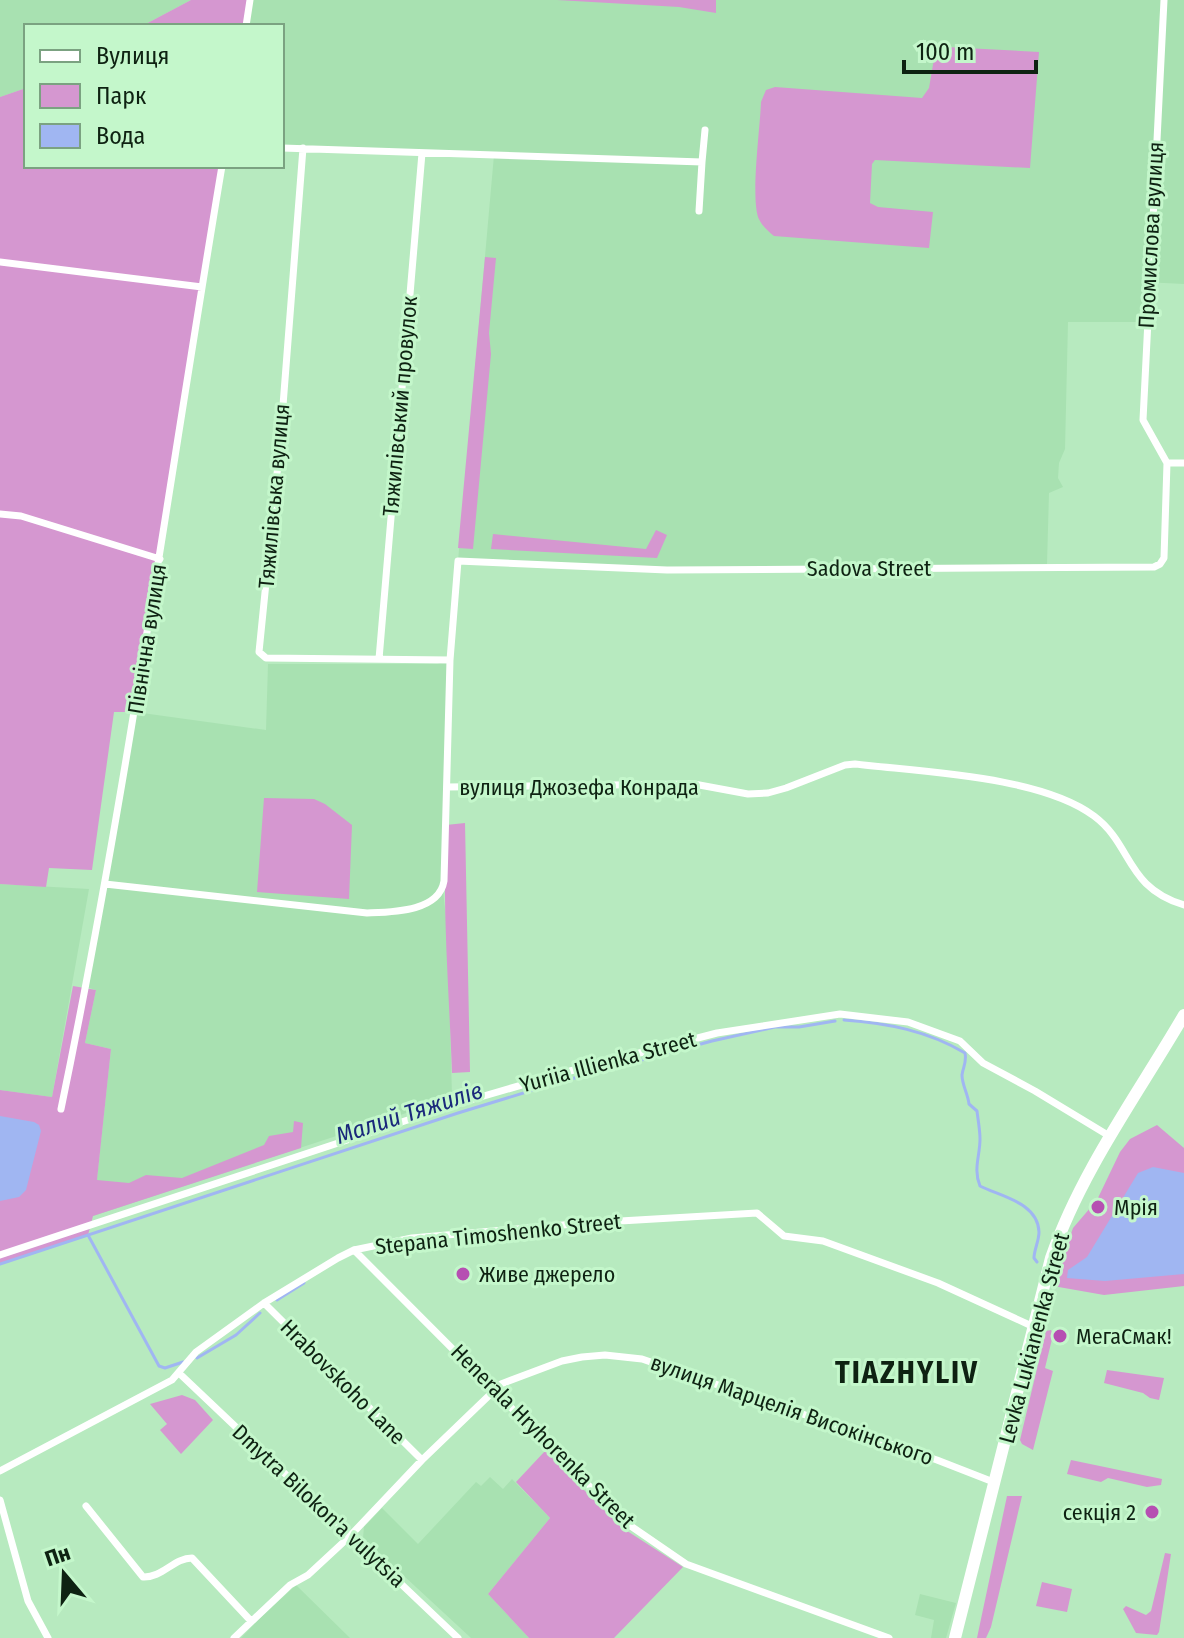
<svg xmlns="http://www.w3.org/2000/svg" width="1184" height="1638" viewBox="0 0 1184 1638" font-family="'Fira Sans Condensed',sans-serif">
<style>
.built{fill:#a8e1b1}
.green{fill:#d597d0}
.water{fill:#a0b6f2}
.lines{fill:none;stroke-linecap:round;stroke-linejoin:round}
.stream{stroke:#a0b6f2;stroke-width:3}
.minor{stroke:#fff;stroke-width:7}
.primary{stroke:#fff;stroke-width:12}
.poi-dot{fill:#b64fb2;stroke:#c4f7cb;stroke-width:3}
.labels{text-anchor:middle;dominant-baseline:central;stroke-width:6;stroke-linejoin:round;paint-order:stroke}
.street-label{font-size:22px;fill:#0e2212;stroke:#c4f7cb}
.poi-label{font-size:22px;fill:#0e2212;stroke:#c4f7cb;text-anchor:start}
.water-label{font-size:24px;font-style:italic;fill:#1a287b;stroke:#c4f7cb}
.district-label{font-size:30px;font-weight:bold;letter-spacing:2px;fill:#0e2212;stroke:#c4f7cb}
</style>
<rect width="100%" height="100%" fill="#b7eabf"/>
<path class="built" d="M 0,0 L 191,0 L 142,26 L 26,26 L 26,88 L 0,97 Z
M 250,0 L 1184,0 L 1184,284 L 1144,282 L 1142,322 L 1068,322 L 1065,449 L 1059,463 L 1058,478 L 1063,487 L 1049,493 L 1047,564 L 667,570 L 458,561 L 494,155 L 282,148 L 282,26 L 246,26 Z
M 450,660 L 443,890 L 448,938 L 452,1098 L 93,1216 L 111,1049 L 85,1043 L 96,990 L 86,987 L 135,712 L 266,730 L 268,664 L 437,664 Z
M 0,884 L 89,889 L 52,1097 L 0,1090 Z
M 490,1477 L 503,1489 L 512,1479 L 550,1518 L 488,1594 L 529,1638 L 471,1638 L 363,1538 L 364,1527 L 382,1508 L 418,1544 L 476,1482 L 481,1486 Z
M 296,1585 L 350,1638 L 241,1638 L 259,1619 Z
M 920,1594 L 956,1603 L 946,1638 L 931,1638 L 934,1620 L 915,1615 Z"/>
<path class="green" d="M 191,0 L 250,0 L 246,26 L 142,26 Z
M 557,0 L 716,0 L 716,13 L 679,7 Z
M 946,47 L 1039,52 L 1030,168 L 875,160 L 872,164 L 870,203 L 878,207 L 933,212 L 929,248 L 774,236 C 768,231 761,225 758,217 C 751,193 760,130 761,102 L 766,90 L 775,87 L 922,98 L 929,88 L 935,53 Z
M 26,88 L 26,166 L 222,166 L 135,712 L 114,712 L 92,870 L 49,868 L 46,887 L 0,884 L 0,97 Z
M 485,257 L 496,258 L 489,333 L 491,354 L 473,549 L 458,548 Z
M 656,530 L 667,535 L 657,558 L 491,549 L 493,534 L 646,549 Z
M 264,798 L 314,799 L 325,804 L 352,825 L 349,899 L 257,892 Z
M 465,823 L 470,1072 L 452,1073 C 449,990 442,907 446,825 Z
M 73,986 L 96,990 L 85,1043 L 111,1049 L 97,1180 L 129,1183 L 146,1175 L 182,1178 L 264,1145 L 269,1136 L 293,1132 L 294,1121 L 303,1123 L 301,1148 L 93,1216 L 88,1235 L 0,1264 L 0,1090 L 52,1097 Z
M 1157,1125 L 1184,1148 L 1184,1286 L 1104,1295 L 1053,1286 L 1073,1228 L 1097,1200 L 1120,1152 L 1130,1139 Z
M 1051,1330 L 1053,1335 L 1045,1368 L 1053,1371 L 1033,1450 L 1022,1444 L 1020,1440 L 1046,1331 Z
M 1107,1370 L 1164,1378 L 1159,1400 L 1150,1398 L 1143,1393 L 1104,1383 Z
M 182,1395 L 195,1400 L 213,1420 L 181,1454 L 160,1430 L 167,1424 L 150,1404 Z
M 545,1451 L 621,1527 L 683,1567 L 614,1638 L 529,1638 L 488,1594 L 550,1518 L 516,1482 Z
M 1071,1460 L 1162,1479 L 1161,1485 L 1147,1487 L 1108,1478 L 1101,1482 L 1067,1474 Z
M 1007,1496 L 1022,1496 L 991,1627 L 986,1638 L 977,1638 Z
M 1165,1553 L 1171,1554 L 1159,1632 L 1157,1635 L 1136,1633 L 1123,1609 L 1126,1606 L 1146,1615 L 1151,1611 Z
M 1042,1582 L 1072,1589 L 1067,1612 L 1036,1606 Z"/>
<path class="water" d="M 0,1116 L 34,1122 L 39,1125 L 41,1131 L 26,1190 L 19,1197 L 0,1201 Z
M 1153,1167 L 1184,1173 L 1184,1274 L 1105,1281 L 1067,1278 L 1068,1270 L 1087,1257 L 1138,1173 Z"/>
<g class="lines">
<path class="stream" d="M 844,1020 C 887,1023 928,1031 965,1053 C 967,1062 963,1067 962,1075 C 962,1085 968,1094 969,1104 L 977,1111 C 978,1120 980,1130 980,1139 C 980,1156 973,1169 980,1186 C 999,1196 1038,1202 1039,1232 C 1039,1241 1034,1250 1034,1258 L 1037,1262
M 88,1235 L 159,1366 L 165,1368 L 183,1362
M 0,1264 L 458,1113 L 556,1083 L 712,1041 L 775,1027 L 799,1027 L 835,1021
M 277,1300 L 304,1283
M 197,1358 L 236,1335 L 260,1313"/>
<path class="minor" d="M 1164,0 L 1143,420 L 1167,463
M 246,26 L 250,0
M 282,148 L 702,162 L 705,130
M 303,148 L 280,444 L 259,652 L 266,658 L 450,660
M 699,211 L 702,162
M 0,262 L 202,287
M 0,514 L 21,516 L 160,559
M 379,659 L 422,153
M 447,787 L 694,784 L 748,794 L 768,793 L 786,788 L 845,765 L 855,764 C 922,772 1041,776 1094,816 C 1133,845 1125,887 1184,905
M 105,884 L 367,913 C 392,912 439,912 444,881 L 450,660 L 458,561 L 667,570 L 1154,567 L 1160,564 L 1164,558 L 1167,463 L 1184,463
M 61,1109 C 126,797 169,481 222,166
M 354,1250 L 625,1522 L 686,1564 L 889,1638
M 0,1255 L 453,1105 L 570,1071 L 717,1033 L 840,1014 L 908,1022 L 960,1041 L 983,1063 L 1035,1091 L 1111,1137
M 264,1303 L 422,1460
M 180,1374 L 458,1638
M 0,1471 L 172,1380 L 196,1352 L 264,1303 L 338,1258 L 354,1250 L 412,1238 L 586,1223 L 757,1213 L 784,1236 L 823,1241 L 938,1283 L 1034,1327
M 0,1500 L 28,1601 L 48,1638
M 86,1506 L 143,1577 C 162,1578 174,1558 192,1558 L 251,1621
M 234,1638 L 290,1585 L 308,1575 L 349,1537 L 422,1460 L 501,1384 L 562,1361 L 582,1357 L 605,1355 L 642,1359 L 937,1460 L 996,1483"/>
<path class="primary" d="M 955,1638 L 1051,1258 C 1081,1171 1138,1094 1184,1015"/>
</g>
<g class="poi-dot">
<circle cx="1098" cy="1207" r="8"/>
<circle cx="463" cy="1274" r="8"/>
<circle cx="1060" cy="1336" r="8"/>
<circle cx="1152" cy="1512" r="8"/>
</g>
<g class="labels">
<g class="street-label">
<text transform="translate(1151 235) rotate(-87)">Промислова вулиця</text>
<text transform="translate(400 406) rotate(-85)">Тяжилівський провулок</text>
<text transform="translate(274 496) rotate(-85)">Тяжилівська вулиця</text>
<text x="869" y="568">Sadova Street</text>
<text transform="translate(147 639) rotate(-81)">Північна вулиця</text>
<text x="579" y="787">вулиця Джозефа Конрада</text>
<text transform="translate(608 1062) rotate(-15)">Yuriia Illienka Street</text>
<text transform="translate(498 1234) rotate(-6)">Stepana Timoshenko Street</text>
<text transform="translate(1034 1338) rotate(-75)">Levka Lukianenka Street</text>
<text transform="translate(343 1382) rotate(45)">Hrabovskoho Lane</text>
<text transform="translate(792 1410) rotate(19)">вулиця Марцелія Високінського</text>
<text transform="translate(543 1436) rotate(45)">Henerala Hryhorenka Street</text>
<text transform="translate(319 1506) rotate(43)">Dmytra Bilokon'a vulytsia</text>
</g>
<g class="poi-label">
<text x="1114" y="1207">Мрія</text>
<text x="479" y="1274">Живе джерело</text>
<text x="1076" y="1336">МегаСмак!</text>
<text x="1136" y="1512" text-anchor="end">секція 2</text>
</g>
<g class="water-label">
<text transform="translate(409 1113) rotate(-18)">Малий Тяжилів</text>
</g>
<g class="district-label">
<text x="907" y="1373">TIAZHYLIV</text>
</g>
</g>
<rect x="24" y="24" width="260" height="144" fill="#c4f7cb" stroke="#7ba281" stroke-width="2"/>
<rect x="40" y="50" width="40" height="12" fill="#ffffff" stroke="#7ba281" stroke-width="2"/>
<text x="96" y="64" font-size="24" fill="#0e2212">Вулиця</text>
<rect x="40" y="84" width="40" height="24" fill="#d597d0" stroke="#7ba281" stroke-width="2"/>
<text x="96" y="104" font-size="24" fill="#0e2212">Парк</text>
<rect x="40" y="124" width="40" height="24" fill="#a0b6f2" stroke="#7ba281" stroke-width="2"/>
<text x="96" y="144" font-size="24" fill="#0e2212">Вода</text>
<g transform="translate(64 1574) rotate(341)" stroke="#c4f7cb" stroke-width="6" paint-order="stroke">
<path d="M0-6L14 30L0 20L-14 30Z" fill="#0e2212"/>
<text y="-12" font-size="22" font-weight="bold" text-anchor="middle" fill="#0e2212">Пн</text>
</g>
<path d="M904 60v12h132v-12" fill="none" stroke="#0e2212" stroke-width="4"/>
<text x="916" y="60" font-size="24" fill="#0e2212" stroke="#c4f7cb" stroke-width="6" paint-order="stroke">100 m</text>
</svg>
